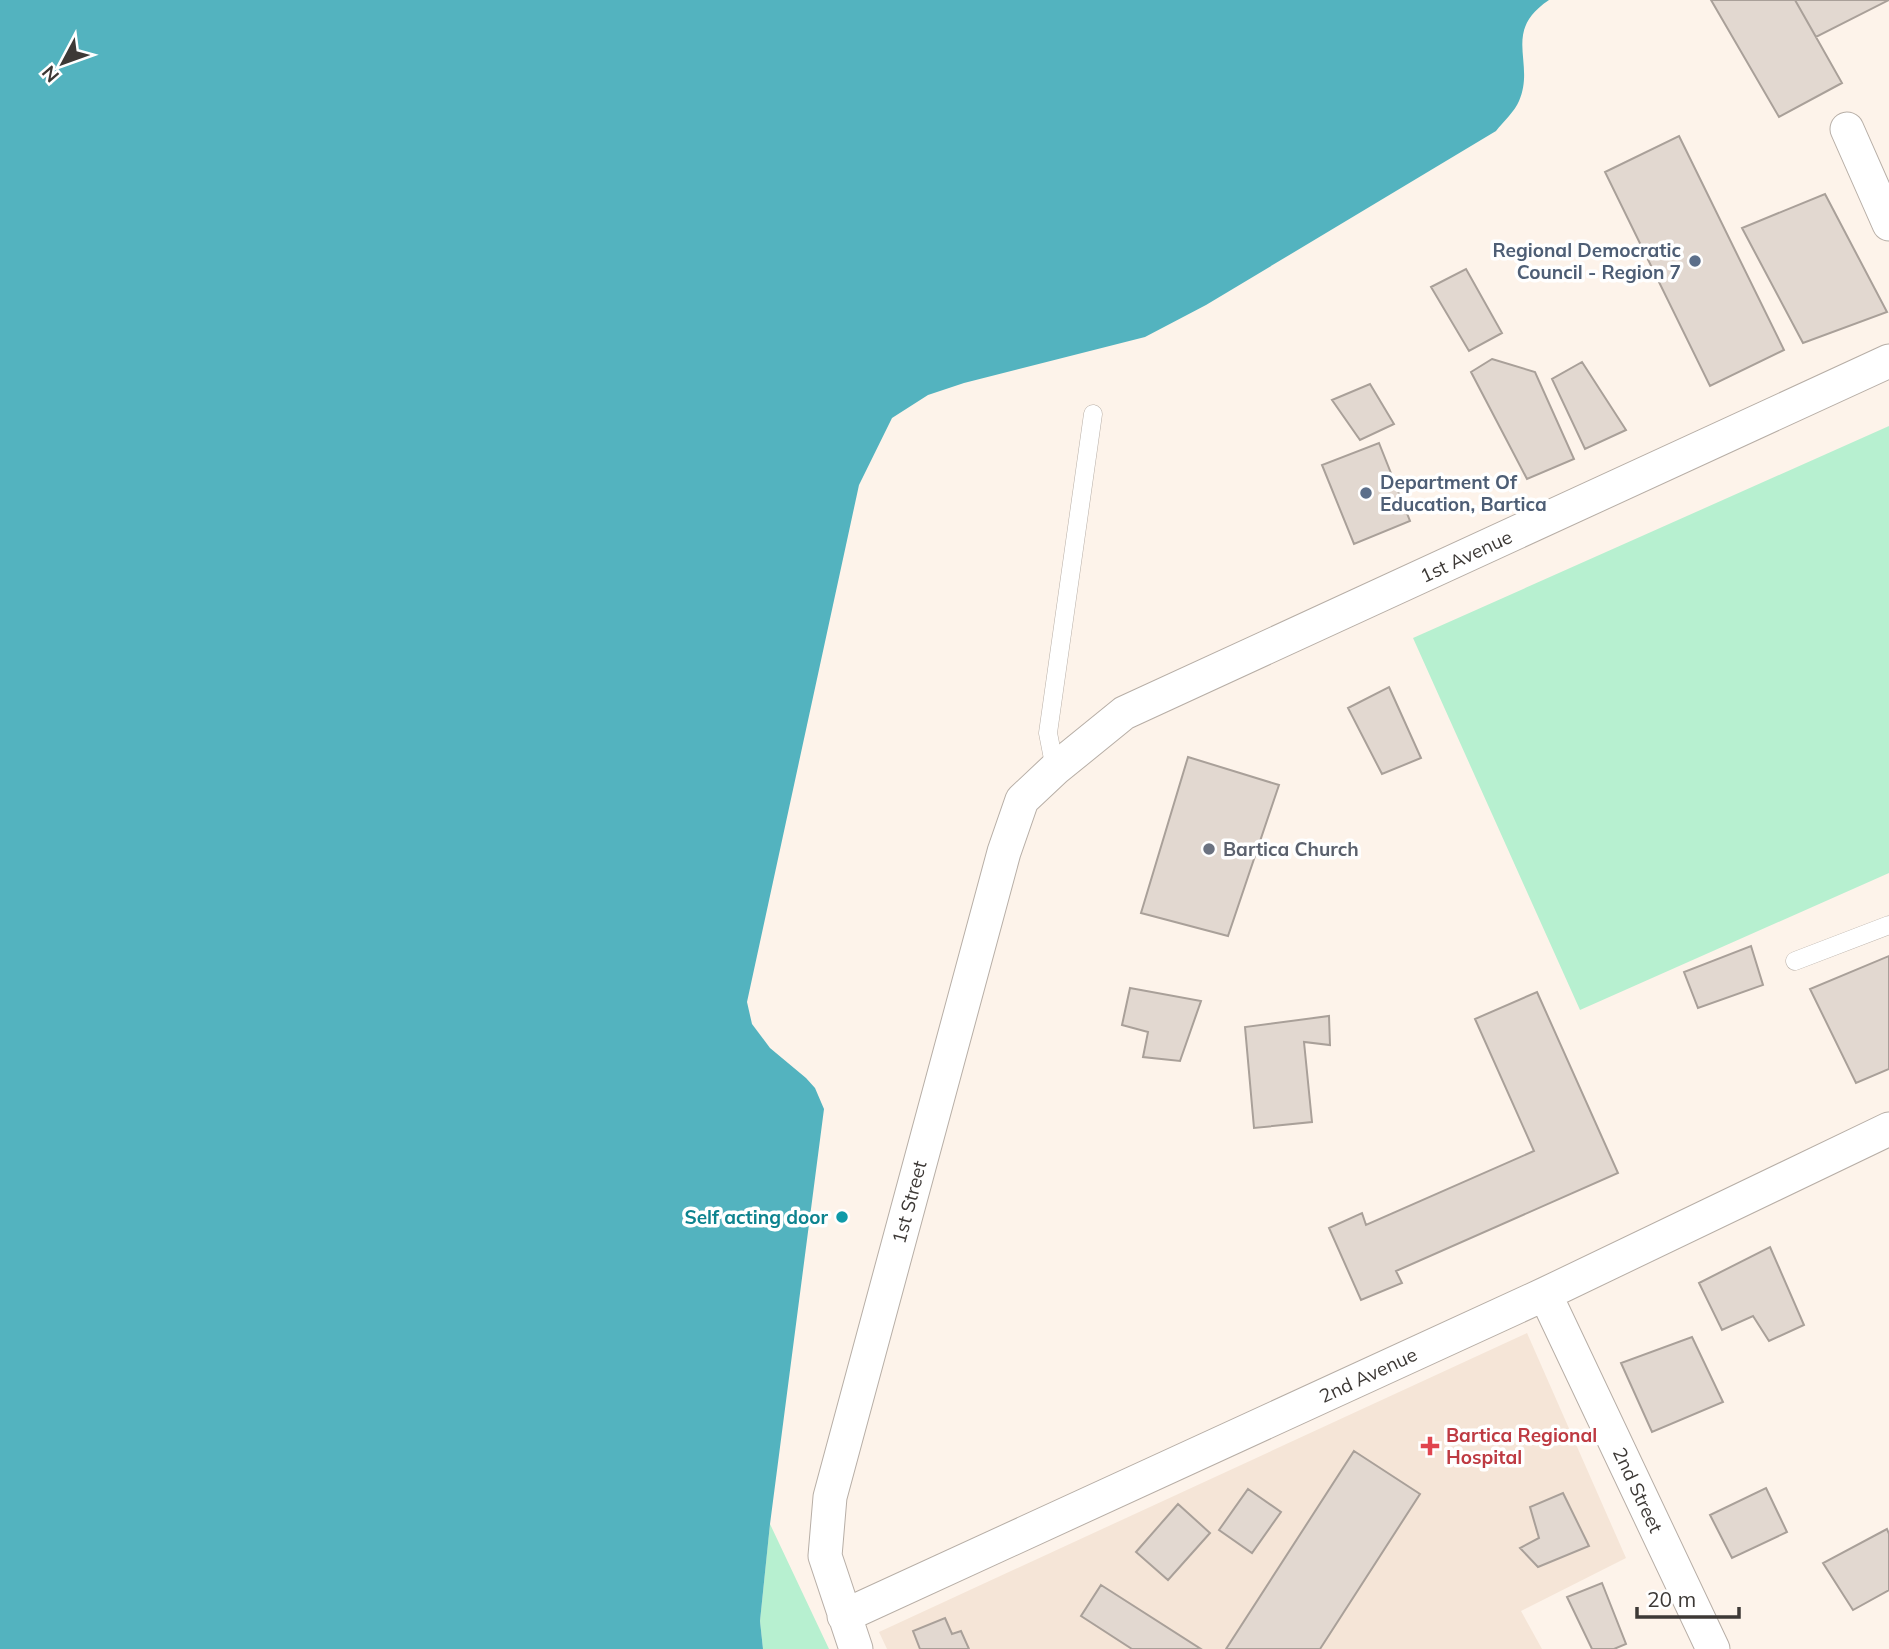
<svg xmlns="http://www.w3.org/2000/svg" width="1889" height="1649" viewBox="0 0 1889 1649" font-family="Mulish,sans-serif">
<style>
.built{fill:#f5e5d7}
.green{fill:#b7f0d0}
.water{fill:#53b3bf}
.building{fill:#e2d8d0;stroke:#a9a099;stroke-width:2}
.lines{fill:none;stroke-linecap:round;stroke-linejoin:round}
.service-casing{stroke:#b7aea6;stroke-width:19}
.minor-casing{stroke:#b7aea6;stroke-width:35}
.service{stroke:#fff;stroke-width:18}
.minor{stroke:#fff;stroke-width:33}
.service-dot{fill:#5c6f8a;stroke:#fff;stroke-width:2.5}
.worship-dot{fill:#6b7280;stroke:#fff;stroke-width:2.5}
.culture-dot{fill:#0f9aa8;stroke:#fff;stroke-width:2.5}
.health-dot{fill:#e0444e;stroke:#fff;stroke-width:2.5}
.labels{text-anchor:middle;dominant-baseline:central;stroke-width:7;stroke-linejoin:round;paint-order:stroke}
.service-label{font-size:19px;font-weight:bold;fill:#4e5e75;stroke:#fff;text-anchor:end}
.street-label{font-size:19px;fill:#3d3936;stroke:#fff}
.worship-label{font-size:19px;font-weight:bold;fill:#5b616d;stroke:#fff;text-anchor:start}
.culture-label{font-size:19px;font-weight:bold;fill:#0d838f;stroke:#fff;text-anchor:end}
.health-label{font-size:19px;font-weight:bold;fill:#be3a42;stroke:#fff;text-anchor:start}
</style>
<rect width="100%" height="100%" fill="#fdf3ea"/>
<path class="built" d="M 1527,1333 L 1626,1558 L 1521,1611 L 1542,1649 L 887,1649 L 879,1632 Z"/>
<path class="green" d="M 1889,426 L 1889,873 L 1580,1010 L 1413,638 Z
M 770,1524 L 829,1649 L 763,1649 L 760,1621 Z"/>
<path class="water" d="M 0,0 L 1549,0 C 1501,32 1536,62 1519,101 C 1515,111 1503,122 1496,131 L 1206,305 L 1145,337 L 964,383 L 928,395 L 892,418 L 859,485 L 747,1002 L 752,1024 L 770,1048 L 806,1078 L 815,1088 L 824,1109 L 770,1524 L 760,1621 L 763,1649 L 0,1649 Z"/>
<path class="building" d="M 1711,0 L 1795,0 L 1842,83 L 1779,117 Z
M 1795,0 L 1889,0 L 1816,37 Z
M 1679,136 L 1784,350 L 1710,386 L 1605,172 Z
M 1825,194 L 1887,312 L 1803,343 L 1742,228 Z
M 1466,269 L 1502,333 L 1469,351 L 1431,287 Z
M 1492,359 L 1535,372 L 1574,459 L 1527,479 L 1471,372 Z
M 1582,362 L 1626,430 L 1585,449 L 1552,379 Z
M 1370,384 L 1394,424 L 1360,440 L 1332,400 Z
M 1379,443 L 1410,521 L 1354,544 L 1322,465 Z
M 1389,687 L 1421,758 L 1382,774 L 1348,708 Z
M 1188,757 L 1279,785 L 1228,936 L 1141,913 Z
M 1751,946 L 1763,985 L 1698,1008 L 1684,972 Z
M 1889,956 L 1889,1069 L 1856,1083 L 1810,989 Z
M 1130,988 L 1201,1001 L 1180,1061 L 1143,1057 L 1148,1032 L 1122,1025 Z
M 1537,992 L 1618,1173 L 1396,1271 L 1402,1283 L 1361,1300 L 1329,1228 L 1362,1213 L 1366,1225 L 1534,1151 L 1475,1019 Z
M 1329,1016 L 1330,1045 L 1304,1042 L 1312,1122 L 1254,1128 L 1245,1027 Z
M 1770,1247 L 1804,1325 L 1769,1341 L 1753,1316 L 1722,1330 L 1699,1283 Z
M 1692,1337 L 1723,1402 L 1652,1432 L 1621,1363 Z
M 1354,1451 L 1420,1494 L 1320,1649 L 1226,1649 Z
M 1766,1488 L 1787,1532 L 1732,1558 L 1710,1515 Z
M 1248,1489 L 1281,1512 L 1252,1553 L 1219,1530 Z
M 1563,1493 L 1589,1546 L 1538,1567 L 1520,1548 L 1539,1538 L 1530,1507 Z
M 1178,1504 L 1210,1533 L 1168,1580 L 1136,1552 Z
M 1887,1529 L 1889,1534 L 1889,1590 L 1853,1610 L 1823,1563 Z
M 1602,1583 L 1626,1644 L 1614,1649 L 1592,1649 L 1567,1597 Z
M 1101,1585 L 1201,1649 L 1132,1649 L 1081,1616 Z
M 945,1618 L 952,1634 L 961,1631 L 969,1649 L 920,1649 L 913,1631 Z"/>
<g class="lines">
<g class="service-casing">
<path id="service" d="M 1055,769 L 1048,733 L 1093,414
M 1795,961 L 1889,925"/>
</g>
<g class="minor-casing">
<path id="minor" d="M 1847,129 L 1889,224
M 1545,1294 L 1713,1649
M 844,1616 L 1545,1294 L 1889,1129
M 856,1649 L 825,1556 L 830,1497 L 1004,852 L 1022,800 L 1055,769 L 1124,713 L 1889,361"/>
</g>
<use href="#service" class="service"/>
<use href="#minor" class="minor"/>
</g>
<g class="service-dot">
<circle cx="1695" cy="261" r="7"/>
<circle cx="1366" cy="493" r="7"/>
</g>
<circle class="worship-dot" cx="1209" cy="849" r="7"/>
<circle class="culture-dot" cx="842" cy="1217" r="7"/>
<path class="health-dot" d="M1426.5 1435.5h7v7h7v7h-7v7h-7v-7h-7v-7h7z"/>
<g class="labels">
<g class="service-label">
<text x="1681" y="250">Regional Democratic<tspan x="1681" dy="22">Council - Region 7</tspan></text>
<text x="1380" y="482" text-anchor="start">Department Of<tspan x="1380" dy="22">Education, Bartica</tspan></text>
</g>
<g class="street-label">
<text transform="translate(1466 556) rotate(-25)">1st Avenue</text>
<text transform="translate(909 1202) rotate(-75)">1st Street</text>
<text transform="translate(1368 1375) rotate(-25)">2nd Avenue</text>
<text transform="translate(1638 1490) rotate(65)">2nd Street</text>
</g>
<g class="worship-label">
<text x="1223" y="849">Bartica Church</text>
</g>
<g class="culture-label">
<text x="828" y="1217">Self acting door</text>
</g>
<g class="health-label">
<text x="1446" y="1435">Bartica Regional<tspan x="1446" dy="22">Hospital</tspan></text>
</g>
</g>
<g transform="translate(63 63) rotate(229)" stroke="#ffffff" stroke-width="5" paint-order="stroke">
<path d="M0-5L12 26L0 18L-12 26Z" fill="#3d3936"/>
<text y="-10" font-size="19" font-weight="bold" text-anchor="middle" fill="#3d3936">N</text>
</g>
<path d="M1637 1607v10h102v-10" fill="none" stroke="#3d3936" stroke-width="3.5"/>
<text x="1647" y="1607" font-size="21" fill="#3d3936" stroke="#ffffff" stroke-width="5" paint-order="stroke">20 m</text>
</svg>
